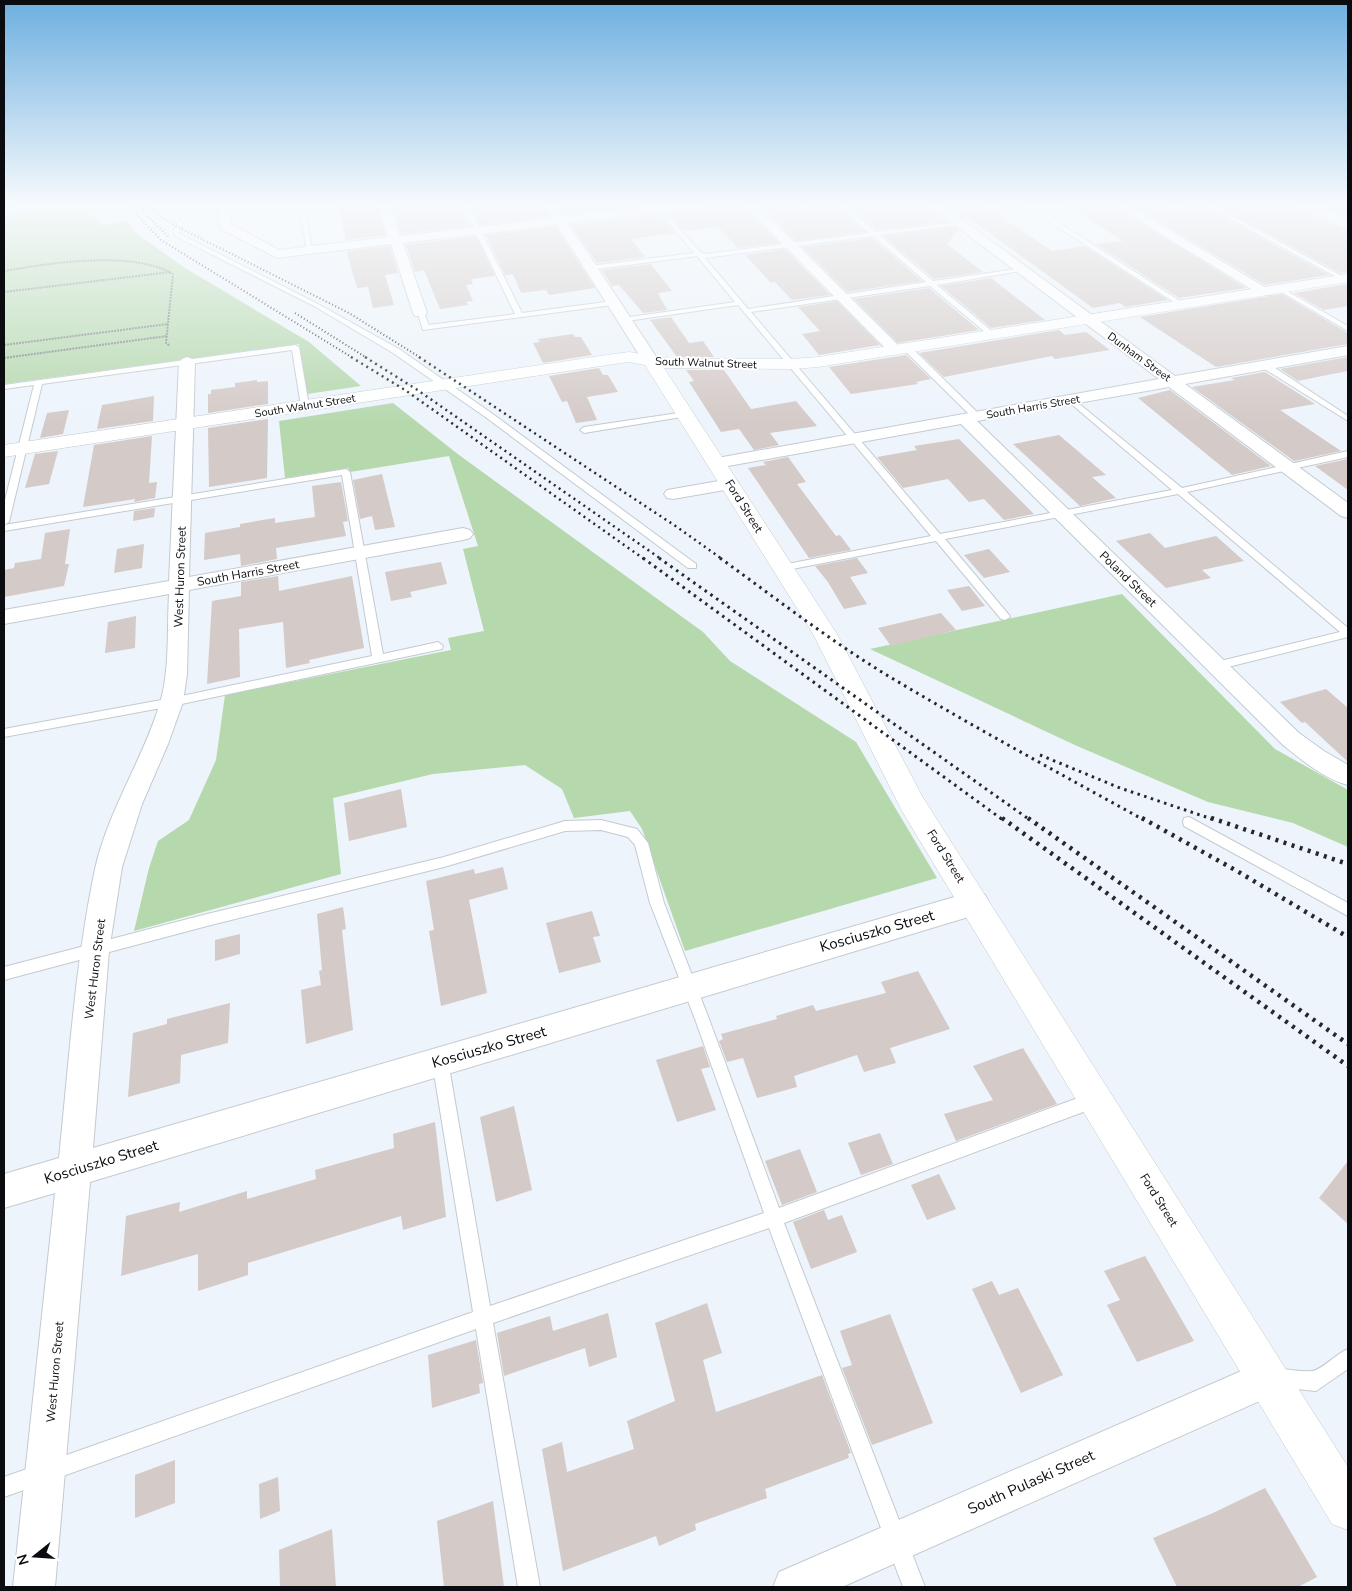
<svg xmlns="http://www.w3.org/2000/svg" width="1352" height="1591" viewBox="0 0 1352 1591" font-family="'Nunito Sans',sans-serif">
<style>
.green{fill:#b5d8ad}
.building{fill:#d4cac7}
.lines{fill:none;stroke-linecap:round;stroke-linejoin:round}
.service-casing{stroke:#c3cad0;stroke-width:2}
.minor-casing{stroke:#c3cad0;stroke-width:2}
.tertiary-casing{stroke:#c3cad0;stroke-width:1}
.secondary-casing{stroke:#c3cad0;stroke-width:1}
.path{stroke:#81868b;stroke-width:2;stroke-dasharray:2 1;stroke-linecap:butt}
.service{fill:#fff;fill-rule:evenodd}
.minor{fill:#fff;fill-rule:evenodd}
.tertiary{fill:#fff;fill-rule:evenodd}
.secondary{fill:#fff;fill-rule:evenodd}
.rail-far3{stroke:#25272b;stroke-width:2;stroke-dasharray:1 2.5;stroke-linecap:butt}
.rail-far2{stroke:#25272b;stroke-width:2.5;stroke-dasharray:2 4;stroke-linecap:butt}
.rail-far1{stroke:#25272b;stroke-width:3;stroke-dasharray:2.5 4.5;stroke-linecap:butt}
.rail{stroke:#25272b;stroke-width:4.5;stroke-dasharray:3 5.5;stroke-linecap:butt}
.labels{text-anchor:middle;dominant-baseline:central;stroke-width:4;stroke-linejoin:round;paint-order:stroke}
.far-street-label{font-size:11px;fill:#0a0c0f;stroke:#fff}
.street-label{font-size:12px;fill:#0a0c0f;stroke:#fff}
.near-street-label{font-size:15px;fill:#0a0c0f;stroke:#fff}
</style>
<rect width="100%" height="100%" fill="#edf4fb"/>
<path class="green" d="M 84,207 L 102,225 L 127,220 L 136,233 L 185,268 L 309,342 L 361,386 L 307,394 L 299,344 L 4,384 L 4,218 L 11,214 Z
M 393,403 L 459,455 L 703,632 L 730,661 L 856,742 L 937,878 L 685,951 L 642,829 L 630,811 L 574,818 L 562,789 L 525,765 L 433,774 L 333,798 L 341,874 L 134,931 L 149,868 L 158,841 L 189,820 L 216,760 L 225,695 L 451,650 L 448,638 L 484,631 L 463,549 L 478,546 L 449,456 L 350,472 L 348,468 L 285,478 L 279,421 Z
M 1122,594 L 1275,749 L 1348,790 L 1348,847 L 1293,823 L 1208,802 L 1077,746 L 870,649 Z"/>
<path class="building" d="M 338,202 L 375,202 L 386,235 L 346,240 Z
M 391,202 L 459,202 L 470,226 L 401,234 Z
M 469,202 L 540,202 L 549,216 L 480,225 Z
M 556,202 L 636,202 L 638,206 L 564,214 Z
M 761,202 L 788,202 L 791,204 L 797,203 L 801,208 L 833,204 L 865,232 L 796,241 L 758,203 Z
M 844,202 L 922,202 L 947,222 L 876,230 Z
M 941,202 L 979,202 L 983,204 L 950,209 Z
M 1061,202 L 1106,202 L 1246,288 L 1179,298 L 1096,244 L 1123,241 Z
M 1127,202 L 1160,202 L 1173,209 L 1201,205 L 1329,275 L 1265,285 Z
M 1225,202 L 1294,202 L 1296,207 L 1348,230 L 1348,272 L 1340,273 L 1214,204 Z
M 1317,202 L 1348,202 L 1348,217 Z
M 741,205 L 779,243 L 738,248 L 718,227 L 684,231 L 668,213 Z
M 991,210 L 1052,251 L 1084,246 L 1168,300 L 1125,307 L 1120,303 L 1093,308 L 967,217 L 965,220 L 958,214 Z
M 659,214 L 675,233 L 631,239 L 645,257 L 597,263 L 571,225 Z
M 556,227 L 595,288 L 549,295 L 546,290 L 521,293 L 513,274 L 505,275 L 486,235 Z
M 955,227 L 958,230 L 947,244 L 983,272 L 934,279 L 883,236 Z
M 476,236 L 495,276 L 471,279 L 473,284 L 466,285 L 473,301 L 466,302 L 468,305 L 440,309 L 424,270 L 415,272 L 406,245 Z
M 872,238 L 922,281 L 847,292 L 802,247 Z
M 390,246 L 398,273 L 385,275 L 394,305 L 373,308 L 368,287 L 357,288 L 347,253 L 348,251 Z
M 785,249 L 830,295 L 792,300 L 775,282 L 771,283 L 745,255 Z
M 651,264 L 672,291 L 658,293 L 667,310 L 643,313 L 619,285 L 612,286 L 602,270 Z
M 991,278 L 1045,320 L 991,328 L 941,286 Z
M 1348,284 L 1348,306 L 1324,310 L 1294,293 Z
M 929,288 L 979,330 L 898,343 L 854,299 Z
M 1282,294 L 1348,333 L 1348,344 L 1216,367 L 1140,317 Z
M 837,301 L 880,345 L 819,355 L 802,334 L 820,331 L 798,307 Z
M 671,317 L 689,343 L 703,341 L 714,357 L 677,357 L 650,320 Z
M 1059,330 L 1065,335 L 1086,332 L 1110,350 L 1055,359 L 1052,356 L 944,377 L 919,353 Z
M 573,334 L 575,337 L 581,337 L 592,355 L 543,363 L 533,343 L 540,342 L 538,339 Z
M 906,355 L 931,379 L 916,382 L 918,384 L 851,394 L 829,367 Z
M 1348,357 L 1348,371 L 1317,377 L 1298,381 L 1280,369 Z
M 599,368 L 603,375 L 608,375 L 618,392 L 587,397 L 597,420 L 576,423 L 567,401 L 562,402 L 549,376 Z
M 686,370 L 724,370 L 751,409 L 796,401 L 817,426 L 770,433 L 779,445 L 754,450 L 739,429 L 721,432 L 689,382 L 694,381 Z
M 1265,372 L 1315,404 L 1280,410 L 1341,451 L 1294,461 L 1192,387 L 1235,380 L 1231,378 Z
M 257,380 L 257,382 L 268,381 L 268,404 L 208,413 L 208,394 L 211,394 L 211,390 L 235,387 L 235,383 Z
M 1170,390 L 1271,466 L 1232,475 L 1138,398 Z
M 154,396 L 153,421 L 97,429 L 102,405 Z
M 69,410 L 63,434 L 40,438 L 47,413 Z
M 268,419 L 267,478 L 209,487 L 208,428 Z
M 1059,435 L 1106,475 L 1092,477 L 1116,498 L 1080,506 L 1013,444 Z
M 152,436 L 149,483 L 157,482 L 155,498 L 134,502 L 135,499 L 83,507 L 94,445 Z
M 959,439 L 1034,514 L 1004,520 L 984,499 L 969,502 L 948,479 L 903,488 L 877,457 L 917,450 L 914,446 Z
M 58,451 L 49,484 L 25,488 L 35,454 Z
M 788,457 L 806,482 L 797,484 L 836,536 L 840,535 L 851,550 L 809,558 L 748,468 L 766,465 L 763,462 Z
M 1348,459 L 1348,490 L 1315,466 Z
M 382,474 L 395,527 L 375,530 L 372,516 L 360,519 L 353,480 Z
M 341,482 L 348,521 L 343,522 L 346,536 L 276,548 L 277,559 L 241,566 L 240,554 L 204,560 L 205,533 L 240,527 L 240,524 L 275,518 L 275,523 L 315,517 L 312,486 Z
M 155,508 L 154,517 L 133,521 L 134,511 Z
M 70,529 L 65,564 L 69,564 L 64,586 L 4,597 L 4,570 L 14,568 L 15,563 L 41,559 L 45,533 Z
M 1150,533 L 1165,548 L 1216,536 L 1244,561 L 1202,570 L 1211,578 L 1166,588 L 1116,541 Z
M 144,544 L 142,568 L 114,573 L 117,549 Z
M 989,549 L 1010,572 L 984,578 L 964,555 Z
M 857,558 L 868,573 L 850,577 L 867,604 L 844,609 L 828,582 L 815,566 Z
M 441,562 L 447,584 L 410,592 L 412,597 L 391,601 L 385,572 Z
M 278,576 L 279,591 L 352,576 L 364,648 L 309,660 L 310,663 L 286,668 L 283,622 L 239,629 L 240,677 L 207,684 L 212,601 L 241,596 L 241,582 Z
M 969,586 L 985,606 L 962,611 L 947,590 Z
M 941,613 L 956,630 L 891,646 L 878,628 Z
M 136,616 L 135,648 L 105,653 L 108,622 Z
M 1326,689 L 1348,708 L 1348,762 L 1305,722 L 1302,723 L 1280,702 Z
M 401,789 L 407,827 L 349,841 L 344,803 Z
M 503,867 L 508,889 L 469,900 L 487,993 L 441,1006 L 429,931 L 434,930 L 426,881 L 474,869 L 475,874 Z
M 343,907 L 346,929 L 342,930 L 353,1030 L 306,1044 L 301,990 L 321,985 L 319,971 L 322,970 L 317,914 Z
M 592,911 L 600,936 L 593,937 L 601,962 L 559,973 L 546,923 Z
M 240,934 L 240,954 L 215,961 L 215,940 Z
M 918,971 L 950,1029 L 890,1048 L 896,1063 L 864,1072 L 857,1055 L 794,1076 L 797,1087 L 757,1098 L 743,1058 L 727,1062 L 719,1041 L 723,1039 L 721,1034 L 777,1019 L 776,1016 L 813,1005 L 816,1011 L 886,993 L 881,982 Z
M 230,1003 L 228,1043 L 181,1055 L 180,1083 L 128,1097 L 133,1033 L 167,1024 L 167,1019 Z
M 703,1046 L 710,1067 L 701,1069 L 716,1110 L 677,1122 L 656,1060 Z
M 1023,1048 L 1057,1104 L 956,1141 L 944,1114 L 993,1100 L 973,1066 Z
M 514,1106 L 532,1190 L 496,1202 L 480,1117 Z
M 435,1122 L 446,1217 L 403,1230 L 401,1216 L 248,1263 L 248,1275 L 198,1291 L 198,1254 L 121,1276 L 126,1216 L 180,1202 L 179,1212 L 247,1191 L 247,1199 L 316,1179 L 315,1170 L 394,1148 L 393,1134 Z
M 880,1133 L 893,1164 L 861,1175 L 848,1143 Z
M 800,1149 L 817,1192 L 782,1205 L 765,1161 Z
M 1348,1161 L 1348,1224 L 1319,1198 Z
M 939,1174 L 956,1209 L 927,1220 L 911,1185 Z
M 824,1210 L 828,1220 L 842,1215 L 857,1252 L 811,1269 L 793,1222 Z
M 1145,1256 L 1194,1341 L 1137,1362 L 1107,1305 L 1120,1300 L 1104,1271 Z
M 992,1281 L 999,1295 L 1018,1288 L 1063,1375 L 1021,1393 L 972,1289 Z
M 707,1303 L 722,1353 L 703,1360 L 716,1412 L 822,1375 L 851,1453 L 848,1454 L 849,1458 L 765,1489 L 767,1498 L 695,1524 L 696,1530 L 659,1546 L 656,1536 L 563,1571 L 542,1449 L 562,1442 L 567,1472 L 634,1449 L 627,1421 L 675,1401 L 655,1323 Z
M 608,1313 L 617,1357 L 589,1367 L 585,1348 L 504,1376 L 497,1333 L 550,1316 L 553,1331 Z
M 890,1314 L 933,1423 L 872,1445 L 842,1368 L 852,1365 L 840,1331 Z
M 476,1340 L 483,1383 L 479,1384 L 480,1393 L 432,1408 L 428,1355 Z
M 175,1460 L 175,1503 L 135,1518 L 135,1475 Z
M 278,1477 L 280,1511 L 260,1519 L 259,1484 Z
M 1265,1488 L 1317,1577 L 1298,1587 L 1177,1587 L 1153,1538 L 1213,1513 Z
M 493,1501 L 504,1587 L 444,1587 L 437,1521 Z
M 332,1529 L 336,1587 L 280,1587 L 279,1550 Z"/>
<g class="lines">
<g class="service-casing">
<path id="service" d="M 157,202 L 163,202 L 183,223 L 179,231 L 180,234 L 318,304 L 399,349 L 490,412 L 696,564 L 696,568 L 688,568 L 484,416 L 393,353 L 314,306 L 175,236 L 173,231 L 178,224 Z
M 298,202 L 304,202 L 312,251 L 307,250 Z
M 461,202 L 467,202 L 522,313 L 613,301 L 617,303 L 613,305 L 423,330 L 417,311 L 423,311 L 429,325 L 515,314 Z
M 638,202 L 644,202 L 649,211 L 645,211 Z
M 834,202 L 841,202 L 875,232 L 960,222 L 958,225 L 879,235 L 933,281 L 1024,268 L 1027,270 L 937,285 L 994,333 L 995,335 L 991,337 L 930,286 L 751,312 L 940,534 L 1172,490 L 1069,402 L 1068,400 L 1072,398 L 1182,488 L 1348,451 L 1348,457 L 1187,492 L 1348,628 L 1348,637 L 1216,670 L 1212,669 L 1210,666 L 1216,662 L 1340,632 L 1178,494 L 945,539 L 1009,615 L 1010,617 L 1005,620 L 1001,619 L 936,541 L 782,571 L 778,570 L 778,566 L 782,565 L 931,536 L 738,305 L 620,322 L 620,318 L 623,318 L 735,302 L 697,256 L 590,270 L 587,268 L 590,266 L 694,253 L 658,210 L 660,207 L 700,252 L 706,254 L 869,233 ZM 873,236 L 926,282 L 748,309 L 705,258 Z
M 1011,202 L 1029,203 L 1186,305 L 1180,306 L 1025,206 L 1018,205 L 944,214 L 941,212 Z
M 1199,202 L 1207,202 L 1347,279 L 1342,280 Z
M 1280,287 L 1348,326 L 1348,331 L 1278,290 L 1277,289 Z
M 295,345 L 299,347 L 309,406 L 305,408 L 301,406 L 292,350 L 42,384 L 9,522 L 4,525 L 4,504 L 34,385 L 4,389 L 4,385 Z
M 904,346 L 910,346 L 980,415 L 980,419 L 974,419 L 904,350 Z
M 1263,364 L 1269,364 L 1348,416 L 1348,421 L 1263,368 Z
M 685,412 L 689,414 L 688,416 L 584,433 L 580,430 L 584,427 Z
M 346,469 L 350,472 L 383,654 L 438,642 L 443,646 L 442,649 L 172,706 L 4,737 L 4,729 L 172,698 L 372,656 L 342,475 L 4,531 L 4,525 Z
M 1189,817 L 1348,903 L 1348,916 L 1184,826 L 1183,822 L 1184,818 Z
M 601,820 L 637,829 L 648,843 L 664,903 L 709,1019 L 779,1208 L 1094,1092 L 1100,1094 L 1102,1100 L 1100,1106 L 1094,1108 L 784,1223 L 925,1587 L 903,1587 L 769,1228 L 493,1323 L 540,1587 L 518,1587 L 476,1329 L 4,1497 L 4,1477 L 473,1312 L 432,1061 L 435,1056 L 440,1054 L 445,1056 L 448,1061 L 490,1306 L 764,1213 L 695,1019 L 650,903 L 635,845 L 628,837 L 601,830 L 565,831 L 444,867 L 207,926 L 4,980 L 4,967 L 207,914 L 444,857 L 565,821 Z
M 1348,1349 L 1348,1369 L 1316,1391 L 1276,1387 L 1269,1385 L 1267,1378 L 1269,1371 C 1283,1366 1297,1373 1312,1371 C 1322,1370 1337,1353 1348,1349 Z"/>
</g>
<g class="minor-casing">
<path id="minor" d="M 216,202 L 228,202 L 231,224 L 279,250 L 388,237 L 377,202 L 389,202 L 400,236 L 552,218 L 542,202 L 554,202 L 563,216 L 686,202 L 723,202 L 717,206 L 568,223 L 659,361 L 656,364 L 646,364 L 643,361 L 557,225 L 403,243 L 427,313 L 425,316 L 415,316 L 413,313 L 391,244 L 277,258 L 221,229 Z
M 741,202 L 754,202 L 900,347 L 903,350 L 900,353 L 890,353 Z
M 924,202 L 938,202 L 1175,376 L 1348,346 L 1348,355 L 1185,384 L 1348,503 L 1348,518 L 1341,516 L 1169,387 L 977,421 L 1299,733 L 1324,751 L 1348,765 L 1348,785 C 1324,779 1302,760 1283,745 L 961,424 L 717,468 L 711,467 L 708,463 L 711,459 L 717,458 L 1159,379 Z
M 1108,202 L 1123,202 L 1273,292 L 1271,295 L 1261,295 Z
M 187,357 L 192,359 L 195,362 L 189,577 L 463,528 L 470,530 L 473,534 L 470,538 L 463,540 L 189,590 L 187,674 L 183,702 L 168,744 L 142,804 L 122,867 L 109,951 L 93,1148 L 975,891 L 985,895 L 989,903 L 985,911 L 975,915 L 90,1182 L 55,1587 L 13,1587 L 55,1193 L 4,1208 L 4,1174 L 59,1158 C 69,1062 75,964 95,869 C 108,810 143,760 160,703 C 170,671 167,627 169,594 L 4,624 L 4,610 L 169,581 L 179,362 L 182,359 Z
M 730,479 L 736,480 L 739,484 L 736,488 L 673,499 L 667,498 L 664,494 L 667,490 L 673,489 Z
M 1269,1359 L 1282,1365 L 1288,1378 L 1282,1391 L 842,1587 L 773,1587 L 779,1572 Z"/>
</g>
<g class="tertiary-casing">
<path id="tertiary" d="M 1348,274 L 1348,282 L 818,367 L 792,369 L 664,368 L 837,634 L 922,796 L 1348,1467 L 1348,1530 L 1332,1524 L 902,811 L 813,634 L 645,365 L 629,362 L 607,365 L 4,457 L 4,445 L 607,355 L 629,352 L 671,359 L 792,359 L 818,357 Z"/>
</g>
<g class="secondary-casing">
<path id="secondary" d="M 1296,202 L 1313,202 L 1348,219 L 1348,228 L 1297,205 Z"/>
</g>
<path class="path" d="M 4,271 C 50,263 132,250 173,274 L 166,343 L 170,346
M 4,292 L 171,272
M 4,345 L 168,324
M 4,358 L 167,336"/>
<use href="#service" class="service"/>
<use href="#minor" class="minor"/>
<use href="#tertiary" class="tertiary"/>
<use href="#secondary" class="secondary"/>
<path class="rail-far3" d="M 129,202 L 137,215 L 161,240 L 353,358
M 137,202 L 149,218 L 169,237
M 146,202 L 158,215 L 176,226 L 349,313 L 421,358
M 4,211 L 18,202
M 295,313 L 367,358"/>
<path class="rail-far2" d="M 351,357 L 405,390 L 644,559
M 365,357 L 416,389 L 661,559
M 419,357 L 677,527 L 722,559"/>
<path class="rail-far1" d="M 643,558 L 1003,820
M 659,558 L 1030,820
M 720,558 C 774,597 828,639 885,674 C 970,725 1057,772 1144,820
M 1040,755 L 1120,788 L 1215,820"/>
<path class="rail" d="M 1002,818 L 1348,1066
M 1028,818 L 1348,1044
M 1142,818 L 1237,871 L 1348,937
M 1211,818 L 1348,864"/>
</g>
<linearGradient id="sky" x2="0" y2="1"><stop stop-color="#6dafe0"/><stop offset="0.48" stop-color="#f7fafd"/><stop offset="1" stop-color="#f7fafd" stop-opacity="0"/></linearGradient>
<rect width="1352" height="425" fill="url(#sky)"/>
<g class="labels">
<g class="far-street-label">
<text transform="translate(1139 357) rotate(36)">Dunham Street</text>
<text transform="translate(706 363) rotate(2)">South Walnut Street</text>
<text transform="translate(305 406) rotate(-9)">South Walnut Street</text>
<text transform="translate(1033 407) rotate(-10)">South Harris Street</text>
</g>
<g class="street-label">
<text transform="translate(744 506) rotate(58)">Ford Street</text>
<text transform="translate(248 573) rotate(-10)">South Harris Street</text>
<text transform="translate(180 577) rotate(-88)">West Huron Street</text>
<text transform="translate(1128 579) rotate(44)">Poland Street</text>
<text transform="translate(946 856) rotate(58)">Ford Street</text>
<text transform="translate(95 969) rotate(-83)">West Huron Street</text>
<text transform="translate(1159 1200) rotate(58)">Ford Street</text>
<text transform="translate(55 1372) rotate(-85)">West Huron Street</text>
</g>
<g class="near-street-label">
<text transform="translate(877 931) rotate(-16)">Kosciuszko Street</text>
<text transform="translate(489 1047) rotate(-16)">Kosciuszko Street</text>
<text transform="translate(101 1162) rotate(-17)">Kosciuszko Street</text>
<text transform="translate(1031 1482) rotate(-24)">South Pulaski Street</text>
</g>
</g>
<rect width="1352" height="1591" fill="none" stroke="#0a0c0f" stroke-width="10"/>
<g transform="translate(35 1556) rotate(253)" stroke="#ffffff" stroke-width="4" paint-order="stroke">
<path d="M0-4L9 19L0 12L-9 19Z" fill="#0a0c0f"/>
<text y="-8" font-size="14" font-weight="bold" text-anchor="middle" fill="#0a0c0f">N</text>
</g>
</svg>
